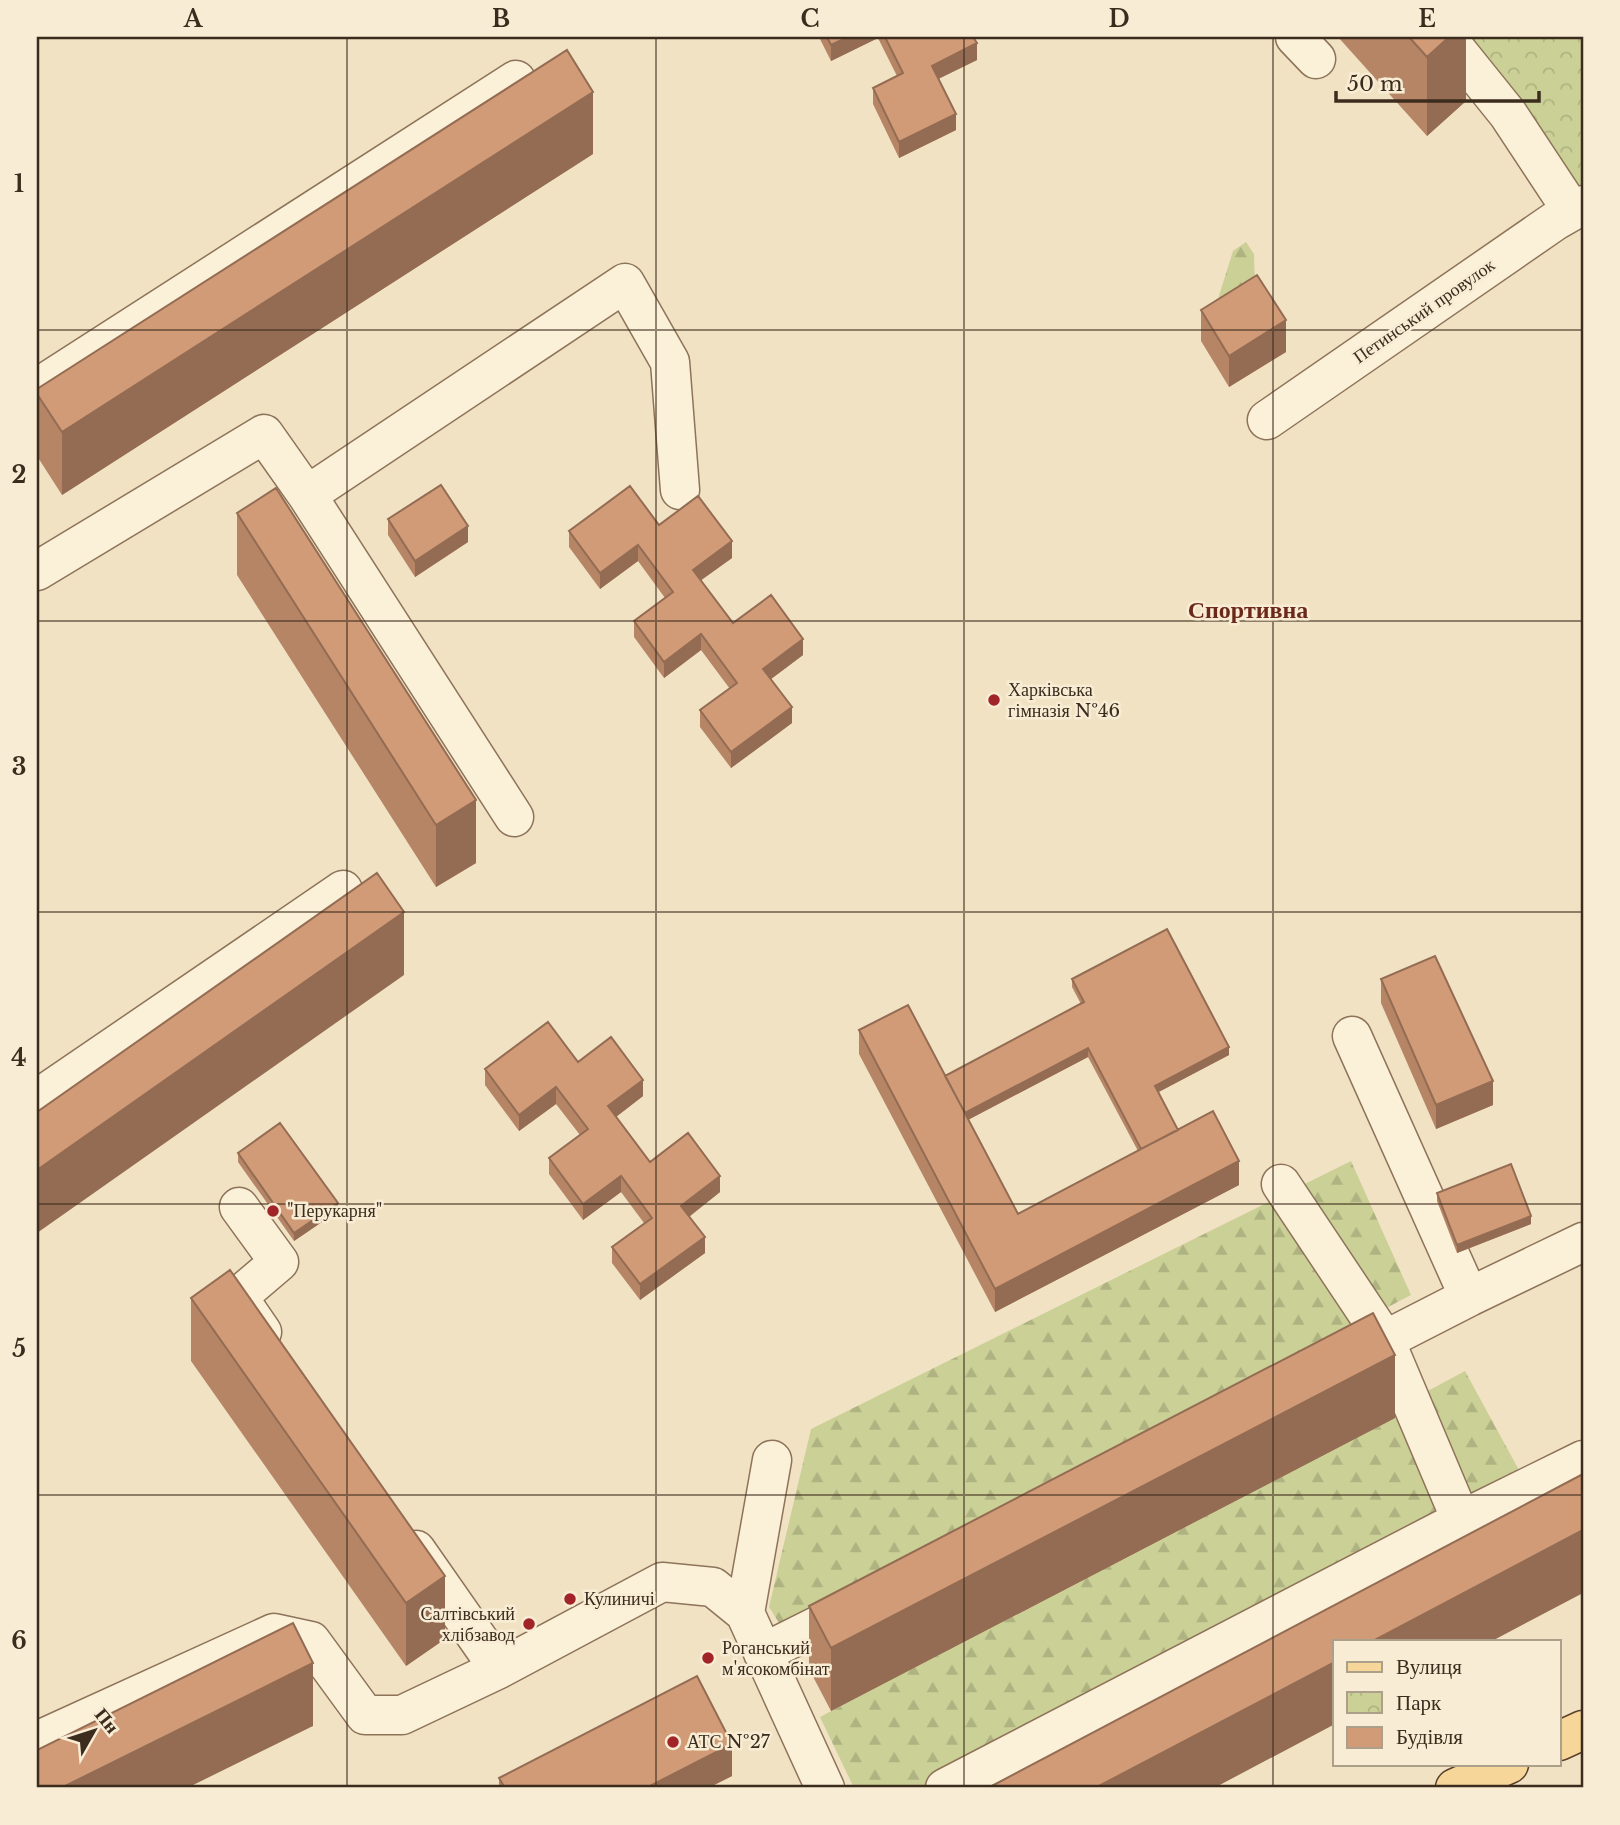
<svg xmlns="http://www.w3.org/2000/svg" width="1620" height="1825" viewBox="0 0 1620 1825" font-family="'Libre Baskerville',serif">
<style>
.forest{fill:url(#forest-firs)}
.park{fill:url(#park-crowns)}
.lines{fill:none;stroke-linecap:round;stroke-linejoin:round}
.minor-casing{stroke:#8d7359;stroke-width:41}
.major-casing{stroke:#5b412d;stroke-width:41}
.minor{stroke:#fbf0d8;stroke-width:38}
.major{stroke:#f6d799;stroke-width:38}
.wall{fill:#b58566;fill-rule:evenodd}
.shaded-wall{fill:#936c53}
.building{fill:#d29b77;stroke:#936c53;stroke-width:2}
.grid{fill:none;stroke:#3c2c1e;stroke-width:2;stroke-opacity:0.55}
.poi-dot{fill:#a02428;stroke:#f8edd4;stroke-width:2.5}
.labels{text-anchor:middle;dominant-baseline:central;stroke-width:5;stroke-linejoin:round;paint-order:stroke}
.street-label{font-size:18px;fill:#3c2c1e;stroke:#f8edd4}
.poi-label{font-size:18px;fill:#3c2c1e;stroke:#f8edd4;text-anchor:start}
.district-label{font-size:24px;font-weight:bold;fill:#6c291a;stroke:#f8edd4}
.neatline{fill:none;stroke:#3c2c1e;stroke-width:2.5}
.grid-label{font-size:23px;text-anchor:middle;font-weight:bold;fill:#3c2c1e}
</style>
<defs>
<pattern id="forest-firs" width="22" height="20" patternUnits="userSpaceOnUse" patternTransform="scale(1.75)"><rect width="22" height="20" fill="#cbd096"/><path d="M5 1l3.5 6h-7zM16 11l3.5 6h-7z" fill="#afb381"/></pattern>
<pattern id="park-crowns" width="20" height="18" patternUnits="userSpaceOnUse" patternTransform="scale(1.75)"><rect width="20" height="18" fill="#cbd096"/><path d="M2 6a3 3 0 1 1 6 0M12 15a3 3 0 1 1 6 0" fill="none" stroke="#afb381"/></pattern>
</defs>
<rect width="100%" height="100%" fill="#f1e2c4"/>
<path class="forest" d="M 1246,242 L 1254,254 L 1255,293 L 1213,315 L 1233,251 Z
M 1351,1161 L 1411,1295 L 781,1626 L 769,1607 L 811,1429 Z
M 1465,1371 L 1538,1505 L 993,1788 L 854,1788 L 820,1717 Z"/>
<path class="park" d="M 1439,37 L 1583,37 L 1583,195 Z"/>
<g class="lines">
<g class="minor-casing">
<path id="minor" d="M 1295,37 L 1316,59
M 1446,37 L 1508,114 L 1572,211
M 37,388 L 516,80
M 1267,420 L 1555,221 L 1583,205
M 307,495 L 514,817
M 37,571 L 264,434 L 307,495 L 625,283 L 670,362 L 680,490
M 37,1099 L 343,890
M 1281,1184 L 1385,1340 L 1461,1520
M 239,1207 L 279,1262 L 238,1297 L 262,1332
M 1469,1297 L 1583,1242
M 1340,1363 L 1469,1297 L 1352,1036
M 416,1550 L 499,1669
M 745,1613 L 772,1460
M 763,1653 L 855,1607
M 37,1741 L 274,1633 L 311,1641 L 365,1715 L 402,1715 L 499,1669 L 662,1582 L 713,1587 L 745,1613 L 825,1788
M 945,1788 L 1461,1520 L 1583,1460"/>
</g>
<g class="major-casing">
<path id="major" d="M 1559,1741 L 1583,1730
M 1455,1788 L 1509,1764"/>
</g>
<use href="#minor" class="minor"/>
<use href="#major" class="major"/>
</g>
<path class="wall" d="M 819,37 L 973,37 L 977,60 L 938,79 L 956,130 L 899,158 L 873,104 L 873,88 L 897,76 L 878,38 L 831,61 Z
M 1338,37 L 1466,37 L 1466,101 L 1427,136 Z
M 593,154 L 62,495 L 37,456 L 37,389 Z
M 1201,310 L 1286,352 L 1229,387 L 1201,341 Z
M 237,513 L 476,863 L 436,887 L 237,575 Z
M 388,519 L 468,542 L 415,577 L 388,535 Z
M 659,525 L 732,558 L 701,580 L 733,623 L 803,655 L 771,679 L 792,723 L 731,768 L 700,727 L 700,710 L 730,689 L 701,650 L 664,678 L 634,637 L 634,621 L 665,598 L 638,561 L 600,589 L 569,547 L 569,531 Z
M 1072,979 L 1229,1055 L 1158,1092 L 1178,1130 L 1239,1185 L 995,1312 L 859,1054 L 859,1030 L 945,1076 L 1081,1004 L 1072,987 ZM 1088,1057 L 1138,1151 L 1018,1214 L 968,1120 Z
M 1381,979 L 1493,1105 L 1436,1129 L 1381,1003 Z
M 578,1062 L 643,1096 L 616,1117 L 650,1162 L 720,1192 L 689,1217 L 705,1253 L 640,1300 L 612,1263 L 612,1247 L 644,1223 L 621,1192 L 583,1220 L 549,1174 L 549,1158 L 580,1135 L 556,1104 L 519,1131 L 485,1085 L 485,1069 Z
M 238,1153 L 338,1211 L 294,1241 L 238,1162 Z
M 1437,1193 L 1531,1224 L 1457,1253 L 1437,1201 Z
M 191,1298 L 445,1639 L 406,1666 L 191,1361 Z
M 1395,1418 L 831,1711 L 809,1669 L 809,1606 Z
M 732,1776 L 708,1788 L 499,1788 L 499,1778 Z"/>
<path class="shaded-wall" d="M 848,37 L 878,37 L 878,38 L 831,61 L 831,45 Z
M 1449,37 L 1466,37 L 1466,101 L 1427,136 L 1427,57 Z
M 977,43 L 977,60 L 932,82 L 932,66 Z
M 593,92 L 593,154 L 62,495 L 62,432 Z
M 956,114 L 956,130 L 899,158 L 899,142 Z
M 1286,320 L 1286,352 L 1229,387 L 1229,356 Z
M 468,526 L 468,542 L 415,577 L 415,561 Z
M 732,541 L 732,558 L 693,586 L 693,570 Z
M 638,545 L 638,561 L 600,589 L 600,573 Z
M 701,634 L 701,650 L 664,678 L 664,662 Z
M 803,639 L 803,655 L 763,685 L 763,669 Z
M 792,707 L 792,723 L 731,768 L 731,752 Z
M 476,800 L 476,863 L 436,887 L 436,825 Z
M 404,912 L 404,975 L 37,1233 L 37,1170 Z
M 1229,1047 L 1229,1055 L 1155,1094 L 1155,1086 Z
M 1088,1048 L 1088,1057 L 958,1125 L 958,1117 Z
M 643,1080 L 643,1096 L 608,1123 L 608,1106 Z
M 1493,1081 L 1493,1105 L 1436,1129 L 1436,1105 Z
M 556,1087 L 556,1104 L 519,1131 L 519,1115 Z
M 1239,1161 L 1239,1185 L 995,1312 L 995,1289 Z
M 621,1176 L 621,1192 L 583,1220 L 583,1204 Z
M 720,1176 L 720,1192 L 681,1223 L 681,1206 Z
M 338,1203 L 338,1211 L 294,1241 L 294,1233 Z
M 1531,1216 L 1531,1224 L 1457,1253 L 1457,1245 Z
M 705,1237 L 705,1253 L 640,1300 L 640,1284 Z
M 1395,1355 L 1395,1418 L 831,1711 L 831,1648 Z
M 1583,1530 L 1583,1593 L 1492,1641 L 1373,1641 Z
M 445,1576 L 445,1639 L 406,1666 L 406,1603 Z
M 1335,1662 L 1335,1724 L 1214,1788 L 1095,1788 Z
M 313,1663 L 313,1726 L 187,1788 L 61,1788 Z
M 732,1744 L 732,1776 L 708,1788 L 646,1788 Z"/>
<path class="building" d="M 827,37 L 848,37 L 831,45 Z
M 885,37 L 973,37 L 977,43 L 932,66 L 956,114 L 899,142 L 873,88 L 903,73 Z
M 1409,37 L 1449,37 L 1427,57 Z
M 567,50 L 593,92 L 62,432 L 37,394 L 37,389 Z
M 1257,275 L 1286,320 L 1229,356 L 1201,310 Z
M 441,485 L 468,526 L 415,561 L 388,519 Z
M 630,486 L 659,525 L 698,496 L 732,541 L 693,570 L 733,623 L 771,595 L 803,639 L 763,669 L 792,707 L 731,752 L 700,710 L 737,683 L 701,634 L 664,662 L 634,621 L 673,592 L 638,545 L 600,573 L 569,531 Z
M 276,488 L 476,800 L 436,825 L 237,513 Z
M 377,873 L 404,912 L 37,1170 L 37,1112 Z
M 1167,929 L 1229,1047 L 1155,1086 L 1178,1130 L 1141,1149 L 1088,1048 L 965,1113 L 945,1076 L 1084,1002 L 1072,979 Z
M 1435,956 L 1493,1081 L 1436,1105 L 1381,979 Z
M 908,1005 L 1018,1214 L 1213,1111 L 1239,1161 L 995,1289 L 859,1030 Z
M 548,1022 L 578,1062 L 611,1037 L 643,1080 L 608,1106 L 650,1162 L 688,1133 L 720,1176 L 681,1206 L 705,1237 L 640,1284 L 612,1247 L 652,1218 L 621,1176 L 583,1204 L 549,1158 L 588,1129 L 556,1087 L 519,1115 L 485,1069 Z
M 280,1123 L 338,1203 L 294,1233 L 238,1153 Z
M 1511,1164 L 1531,1216 L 1457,1245 L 1437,1193 Z
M 230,1270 L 445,1576 L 406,1603 L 191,1298 Z
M 1373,1313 L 1395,1355 L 831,1648 L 809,1606 Z
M 1583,1474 L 1583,1530 L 1373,1641 L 1335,1641 L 1335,1662 L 1095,1788 L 988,1788 Z
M 293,1623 L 313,1663 L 61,1788 L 37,1788 L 37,1750 Z
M 697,1676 L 732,1744 L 646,1788 L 505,1788 L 499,1778 Z"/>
<path class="grid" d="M 347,37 L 347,1788M 656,37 L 656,1788M 964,37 L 964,1788M 1273,37 L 1273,1788M 37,330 L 1583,330M 37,621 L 1583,621M 37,912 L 1583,912M 37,1204 L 1583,1204M 37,1495 L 1583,1495"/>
<g class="poi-dot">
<circle cx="994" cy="700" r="7"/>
<circle cx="273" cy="1211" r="7"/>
<circle cx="570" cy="1599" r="7"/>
<circle cx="529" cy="1624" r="7"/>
<circle cx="708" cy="1658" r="7"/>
<circle cx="673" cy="1742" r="7"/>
</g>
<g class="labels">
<g class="street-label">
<text transform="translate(1424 311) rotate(-35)">Петинський провулок</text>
</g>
<g class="poi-label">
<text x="1008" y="690">Харківська<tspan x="1008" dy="21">гімназія №46</tspan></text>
<text x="287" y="1211">"Перукарня"</text>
<text x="584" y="1599">Кулиничі</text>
<text x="515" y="1614" text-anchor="end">Салтівський<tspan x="515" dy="21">хлібзавод</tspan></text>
<text x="722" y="1648">Роганський<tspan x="722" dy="21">м'ясокомбінат</tspan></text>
<text x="687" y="1742">АТС №27</text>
</g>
<g class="district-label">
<text x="1248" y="609">Спортивна</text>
</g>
</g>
<rect width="1620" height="1825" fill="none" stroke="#f8edd4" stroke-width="77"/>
<rect x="1333" y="1640" width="228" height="126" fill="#f8edd4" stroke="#ada08b" stroke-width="2"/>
<rect x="1347" y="1662" width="35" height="10" fill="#f6d799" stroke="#ada08b" stroke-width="2"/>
<text x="1396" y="1674" font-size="21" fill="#3c2c1e">Вулиця</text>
<rect x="1347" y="1692" width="35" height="21" fill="url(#park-crowns)" stroke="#ada08b" stroke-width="2"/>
<text x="1396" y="1710" font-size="21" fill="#3c2c1e">Парк</text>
<rect x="1347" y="1727" width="35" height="21" fill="#d29b77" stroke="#ada08b" stroke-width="2"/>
<text x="1396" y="1744" font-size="21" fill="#3c2c1e">Будівля</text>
<g transform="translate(94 1731) rotate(51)" stroke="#f8edd4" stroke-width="5" paint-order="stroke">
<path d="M0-5L12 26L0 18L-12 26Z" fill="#3c2c1e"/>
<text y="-10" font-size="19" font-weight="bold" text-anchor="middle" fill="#3c2c1e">Пн</text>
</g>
<path d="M1336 91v10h203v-10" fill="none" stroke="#3c2c1e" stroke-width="3.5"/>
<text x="1347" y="91" font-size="21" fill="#3c2c1e" stroke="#f8edd4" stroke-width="5" paint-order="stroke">50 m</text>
<rect x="38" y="38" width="1544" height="1748" class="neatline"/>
<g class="grid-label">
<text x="193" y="27">A</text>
<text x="501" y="27">B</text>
<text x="810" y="27">C</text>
<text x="1119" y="27">D</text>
<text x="1427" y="27">E</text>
<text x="19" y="192">1</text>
<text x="19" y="483">2</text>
<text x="19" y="775">3</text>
<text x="19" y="1066">4</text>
<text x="19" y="1357">5</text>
<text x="19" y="1649">6</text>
</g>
</svg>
